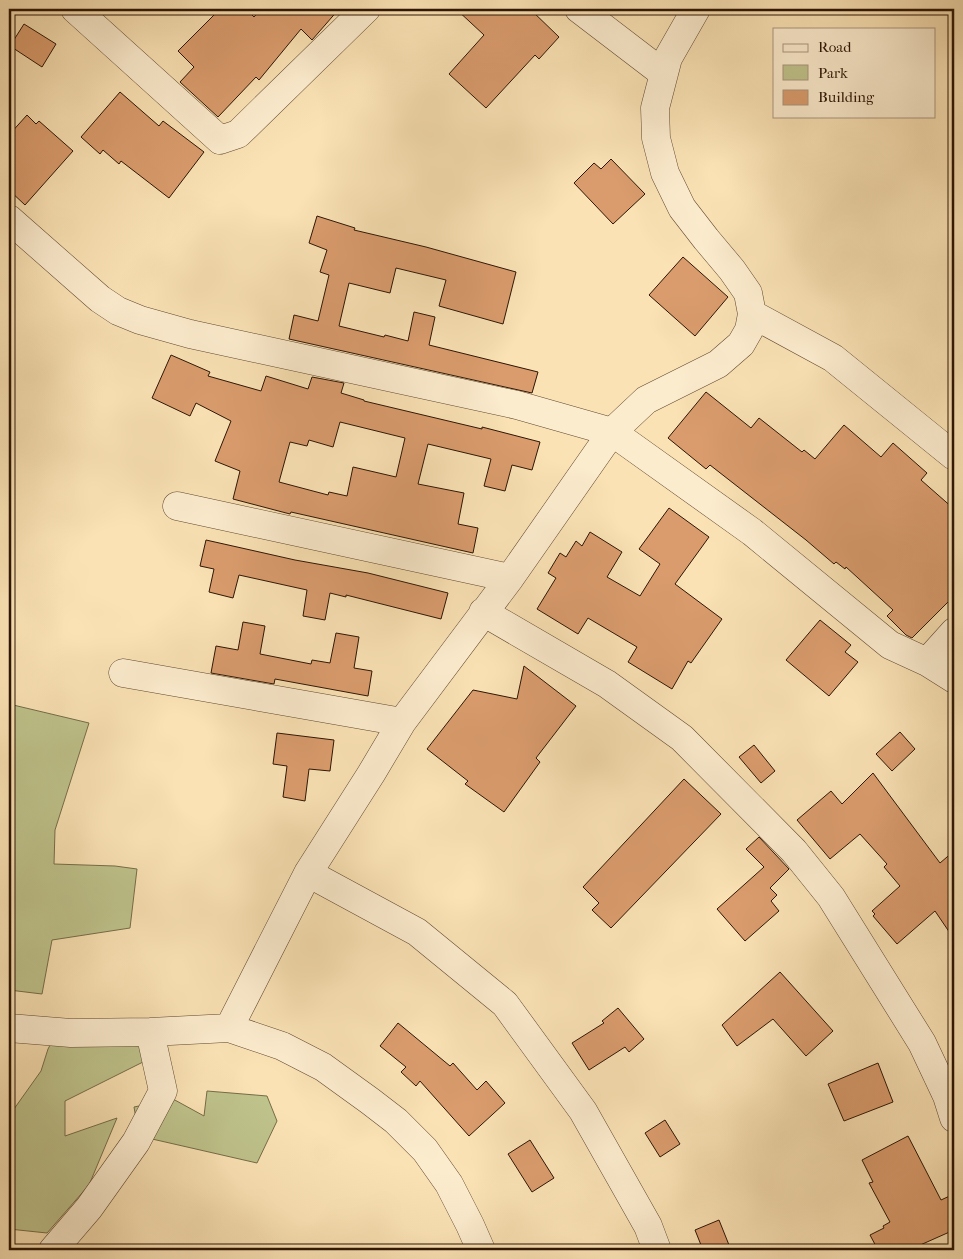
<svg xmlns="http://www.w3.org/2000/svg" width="963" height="1259" viewBox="0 0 963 1259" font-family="'IM FELL French Canon',serif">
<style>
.green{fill:#bfc38c;stroke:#766c48}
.building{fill:#da9c6d;stroke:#2c1505;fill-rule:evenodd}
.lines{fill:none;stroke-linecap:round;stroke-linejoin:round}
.minor-casing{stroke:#604831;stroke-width:29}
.minor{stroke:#fcecce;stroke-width:28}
</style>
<rect width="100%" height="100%" fill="#fae2b4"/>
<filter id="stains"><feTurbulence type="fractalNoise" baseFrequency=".004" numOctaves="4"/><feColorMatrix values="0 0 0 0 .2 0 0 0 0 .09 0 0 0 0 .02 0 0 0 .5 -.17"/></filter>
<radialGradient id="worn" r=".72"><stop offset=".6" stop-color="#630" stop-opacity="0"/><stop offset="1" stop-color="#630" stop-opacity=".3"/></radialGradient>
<path class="green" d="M 9,704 L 89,723 L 55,830 L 54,864 L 115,866 L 137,869 L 130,928 L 52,940 L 42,994 L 9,990 Z
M 57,1032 L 154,1049 L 143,1062 L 65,1101 L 65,1136 L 117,1118 L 89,1185 L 47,1233 L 9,1229 L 9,1116 L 41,1071 L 48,1049 Z
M 207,1091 L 267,1096 L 277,1121 L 257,1163 L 139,1136 L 134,1107 L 173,1099 L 204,1116 Z"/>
<path class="building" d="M 220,9 L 246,9 L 254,17 L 261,9 L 339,9 L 312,40 L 301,29 L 259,80 L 256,77 L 218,117 L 180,82 L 194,67 L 178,51 Z
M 456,9 L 530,9 L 559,37 L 539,59 L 535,55 L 486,108 L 449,74 L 484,35 Z
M 24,24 L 56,44 L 42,67 L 10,46 Z
M 120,92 L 159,126 L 163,121 L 204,152 L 169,198 L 121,161 L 119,164 L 103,150 L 100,154 L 81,137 Z
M 27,115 L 36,124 L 39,121 L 73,151 L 25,205 L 9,190 L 9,135 Z
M 611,159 L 645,194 L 613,224 L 574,183 L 594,163 L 601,169 Z
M 317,216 L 355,228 L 354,230 L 426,247 L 516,272 L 503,324 L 439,306 L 446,280 L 396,268 L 390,293 L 349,283 L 339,326 L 384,337 L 385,335 L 408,341 L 414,312 L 435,317 L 429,345 L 538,372 L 532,393 L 289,339 L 294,315 L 318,321 L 329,275 L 320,272 L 327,250 L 309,243 Z
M 683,257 L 728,297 L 695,336 L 649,295 Z
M 171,355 L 210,372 L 208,376 L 261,391 L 266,376 L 308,389 L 312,377 L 344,383 L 341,393 L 364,400 L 364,401 L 482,429 L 482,427 L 540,442 L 532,470 L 512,465 L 505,491 L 484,486 L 491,459 L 428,444 L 418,484 L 464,493 L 458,524 L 478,528 L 473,553 L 291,512 L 290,514 L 233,499 L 240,471 L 215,461 L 231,421 L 196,403 L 190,416 L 152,398 ZM 340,422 L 405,438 L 396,477 L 353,467 L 347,496 L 329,492 L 328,495 L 279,482 L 290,442 L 307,446 L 309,440 L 333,447 Z
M 706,392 L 751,428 L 759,418 L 802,452 L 804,450 L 815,459 L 844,425 L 881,457 L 893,443 L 927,473 L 921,480 L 954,509 L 954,596 L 912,638 L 906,635 L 887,616 L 893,610 L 846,567 L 845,569 L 836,562 L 834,564 L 806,540 L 710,465 L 706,469 L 668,438 Z
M 669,508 L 709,537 L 675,584 L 722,619 L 691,663 L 688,661 L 672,689 L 628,662 L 637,647 L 588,618 L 578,634 L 537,609 L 556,578 L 548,573 L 560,553 L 566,557 L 576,541 L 582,546 L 590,532 L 622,552 L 607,577 L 640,596 L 660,564 L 639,549 Z
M 206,540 L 295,560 L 368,573 L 448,593 L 441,619 L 346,595 L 346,597 L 330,593 L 325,620 L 303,616 L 307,590 L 239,575 L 233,598 L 209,592 L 214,569 L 200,566 Z
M 820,620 L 851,645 L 845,652 L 858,662 L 829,696 L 786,660 Z
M 243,622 L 265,626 L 260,654 L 311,664 L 312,660 L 330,663 L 336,633 L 359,637 L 354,668 L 372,671 L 368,696 L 275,679 L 274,684 L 211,673 L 216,646 L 238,650 Z
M 524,666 L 576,706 L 536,758 L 540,762 L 504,812 L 465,784 L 468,781 L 427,749 L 473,690 L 517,699 Z
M 900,732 L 915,749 L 892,771 L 876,754 Z
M 277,733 L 334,740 L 330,771 L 309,769 L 305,801 L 283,797 L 287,766 L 273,764 Z
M 754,745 L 775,771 L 761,783 L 739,757 Z
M 873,773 L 940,863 L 954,851 L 954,939 L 935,911 L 897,944 L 873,916 L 875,914 L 872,911 L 900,886 L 884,867 L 887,864 L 860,834 L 830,859 L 797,820 L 831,791 L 842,804 Z
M 684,779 L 721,814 L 611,928 L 592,910 L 599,903 L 583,887 Z
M 759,837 L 789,869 L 770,888 L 777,895 L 771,901 L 779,911 L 745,941 L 717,909 L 764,867 L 746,849 Z
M 780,972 L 833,1031 L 806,1056 L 773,1019 L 737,1046 L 722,1025 Z
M 618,1008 L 644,1039 L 629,1052 L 625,1047 L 589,1070 L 572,1043 L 604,1023 L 602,1021 Z
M 398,1023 L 450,1066 L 453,1063 L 477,1090 L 486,1081 L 505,1103 L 469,1136 L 420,1081 L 416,1086 L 401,1072 L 406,1067 L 380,1046 Z
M 878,1063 L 893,1102 L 844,1121 L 828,1084 Z
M 665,1120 L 680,1144 L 660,1157 L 645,1133 Z
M 908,1136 L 941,1200 L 954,1194 L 954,1230 L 909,1250 L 878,1250 L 870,1235 L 884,1228 L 883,1226 L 890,1222 L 869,1183 L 873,1182 L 862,1160 Z
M 530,1140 L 554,1178 L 532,1192 L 508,1154 Z
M 719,1220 L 731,1250 L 703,1250 L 695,1230 Z"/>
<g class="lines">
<g class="minor-casing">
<path id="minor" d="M 75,9 L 220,140 L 238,134 L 366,9
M 579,9 L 664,74
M 9,219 L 100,299 L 118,311 L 140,320 L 190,334 L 517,405 L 612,432 L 752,532 L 890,645 L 927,662 L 954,679
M 752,314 L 833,358 L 954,456
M 177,506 L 510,578
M 483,612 L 607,684 L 682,738 L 794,851 L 831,897 L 922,1043 L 947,1096 L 954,1118
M 927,662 L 954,632
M 123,673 L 402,722
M 308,873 L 417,932 L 505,1004 L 583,1111 L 648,1226 L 657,1250
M 9,1028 L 71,1033 L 150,1032 L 229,1028 L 282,1046 L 323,1067 L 370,1101 L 396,1121 L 425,1150 L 449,1184 L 470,1225 L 481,1250
M 229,1028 L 308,873 L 371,774 L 402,722 L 510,578 L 612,432 L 646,400 L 718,364 L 741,344 L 749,330 L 752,314 L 748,293 L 732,270 L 706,239 L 682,208 L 665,173 L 656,138 L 655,108 L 668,58 L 696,9
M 53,1250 L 89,1208 L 136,1142 L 163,1091 L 150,1032"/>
</g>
<use href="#minor" class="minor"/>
</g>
<rect width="963" height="1259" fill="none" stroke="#fae2b4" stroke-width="30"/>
<rect x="10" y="10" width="943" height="1239" fill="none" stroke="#2c1505" stroke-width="2.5"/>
<rect x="15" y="15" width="933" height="1229" fill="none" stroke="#2c1505"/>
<rect x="773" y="28" width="162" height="90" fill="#fcecce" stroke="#a9967e"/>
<rect x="783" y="44" width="25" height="8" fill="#fcecce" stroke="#a9967e"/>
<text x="818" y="52" font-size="15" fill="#2c1505">Road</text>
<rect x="783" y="65" width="25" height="15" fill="#bfc38c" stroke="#a9967e"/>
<text x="818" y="78" font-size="15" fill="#2c1505">Park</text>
<rect x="783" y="90" width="25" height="15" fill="#da9c6d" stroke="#a9967e"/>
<text x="818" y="102" font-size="15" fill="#2c1505">Building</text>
<rect width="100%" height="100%" filter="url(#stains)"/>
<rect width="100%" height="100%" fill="url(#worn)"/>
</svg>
